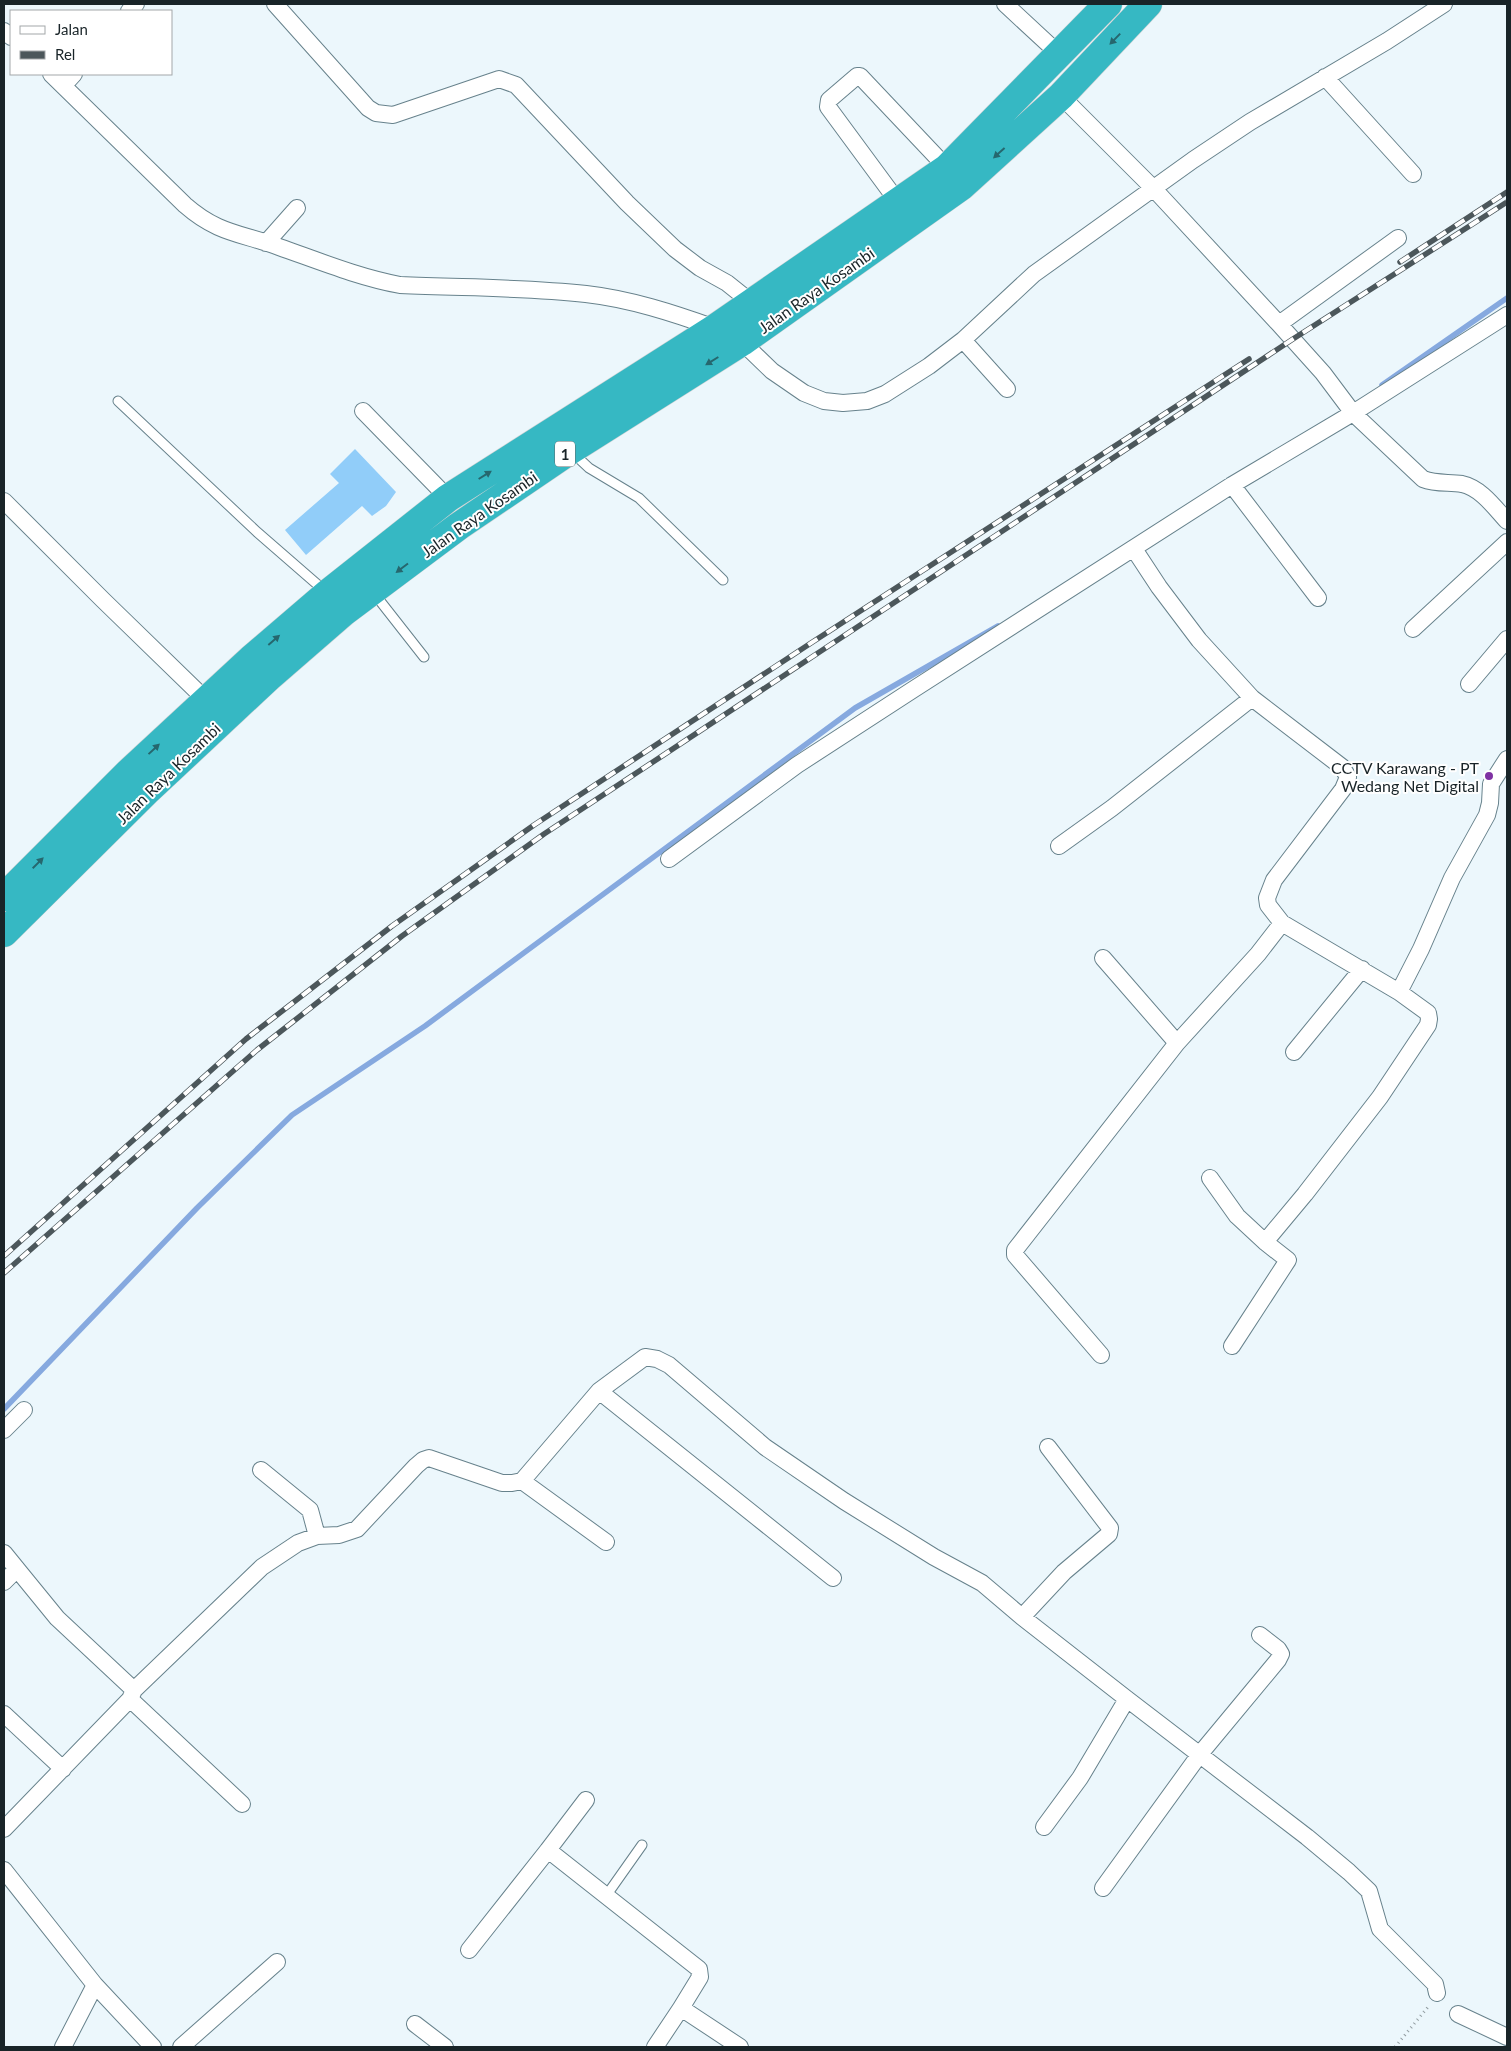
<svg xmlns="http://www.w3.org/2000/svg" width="1511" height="2051" viewBox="0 0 1511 2051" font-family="Lato,sans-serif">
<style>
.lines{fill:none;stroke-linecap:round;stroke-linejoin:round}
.stream{stroke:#86a9df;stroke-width:5.5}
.building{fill:#91cdf9}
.service-casing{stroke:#67828c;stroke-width:11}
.minor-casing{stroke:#67828c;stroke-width:18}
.trunk-casing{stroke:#d1d3d4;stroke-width:29}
.path{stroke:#929da1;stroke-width:3;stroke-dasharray:1 4;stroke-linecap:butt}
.service{stroke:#fff;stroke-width:9}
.minor{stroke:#fff;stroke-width:16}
.trunk{stroke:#36b8c3;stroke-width:28}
.rail-casing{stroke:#4c575b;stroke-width:5.5}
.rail{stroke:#fff;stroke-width:4;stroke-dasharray:11;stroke-linecap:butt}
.oneway{fill:#26676e}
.poi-dot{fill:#7f32a3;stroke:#fff;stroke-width:2}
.labels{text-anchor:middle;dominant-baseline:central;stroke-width:4;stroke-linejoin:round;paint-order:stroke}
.shield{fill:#fff;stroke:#5e6668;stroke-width:1}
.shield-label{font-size:15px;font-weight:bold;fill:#192428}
.street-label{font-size:16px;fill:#192428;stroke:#fff}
.poi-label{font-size:16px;fill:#192428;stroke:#fff;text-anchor:end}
</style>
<rect width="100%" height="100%" fill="#ecf7fc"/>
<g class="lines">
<path class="stream" d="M 1382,385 L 1507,298
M 4,1409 L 197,1208 L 292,1115 L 425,1026 L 855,708 L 998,626"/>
</g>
<path class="building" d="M 355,449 L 396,492 L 386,506 L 372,516 L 362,506 L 306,555 L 285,530 L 339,483 L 330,474 Z"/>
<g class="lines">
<g class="service-casing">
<path id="service" d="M 118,401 L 257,532 L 326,592
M 573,453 L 589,468 L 639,498 L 723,580
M 373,592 L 424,657
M 606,1896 L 642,1845"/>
</g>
<g class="minor-casing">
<path id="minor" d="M 275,4 L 368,108 L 376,113 L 393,115 L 499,79 L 516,85 L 627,203 L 675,249 L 700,268 L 727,283 L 752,303
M 1005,4 L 1059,54
M 129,11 L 136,4
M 4,31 L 11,37
M 51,74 L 185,205 C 218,234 241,233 279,247 C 319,261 358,277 400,285 C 462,288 525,287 586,294 C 630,299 673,313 715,328
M 1325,77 L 1413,174
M 64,85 L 74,74
M 898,202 L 828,107 L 829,100 L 857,76 L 860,76 L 947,168
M 266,243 L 297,208
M 1507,315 L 1353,413 L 1423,479 C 1436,484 1448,482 1462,484 C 1481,488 1495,508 1507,521
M 1279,324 L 1398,238
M 963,340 L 1007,389
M 742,342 L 772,371 L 804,393 L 824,401 L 843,403 L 867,401 L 885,394 L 929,366 L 963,340 L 1034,274 L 1193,160 L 1250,122 L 1387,41 L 1444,4
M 363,411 L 448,498
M 1232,485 L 1318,598
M 4,501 L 103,600 L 207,701
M 1413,629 L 1507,542
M 1469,684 L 1507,639
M 1252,698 L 1342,767 L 1348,777 L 1343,789 L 1274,880 L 1267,898 L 1268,905 L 1282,923
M 1059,846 L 1112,808 L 1252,698 L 1199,640 L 1159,587 L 1134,549
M 669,859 L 797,765 L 914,689 L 1232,485 L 1353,413 L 1323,373 L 1279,324 L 1154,189 L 1061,96
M 1103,958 L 1177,1043
M 1399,992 L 1421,949 L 1452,878 L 1487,815 L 1490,803 L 1491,784 L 1507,759
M 1294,1052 L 1362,969
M 1210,1178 L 1237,1216 L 1265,1242 L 1288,1260 L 1232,1346
M 1101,1355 L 1015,1255 L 1015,1250 L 1177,1043 L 1258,954 L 1282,923 L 1399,992 L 1428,1013 L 1429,1019 L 1428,1025 L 1380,1097 L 1305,1194 L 1265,1242
M 599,1391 L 833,1578
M 4,1430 L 24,1410
M 261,1470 L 310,1510 L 317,1536
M 522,1481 L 606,1542
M 4,1553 L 17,1569
M 4,1582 L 17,1569 L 57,1618 L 134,1690
M 1022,1617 L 1064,1572 L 1109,1534 L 1110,1528 L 1048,1447
M 130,1699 L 242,1804
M 4,1714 L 63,1769
M 1044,1827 L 1080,1778 L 1127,1699
M 4,1829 L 130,1699 L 134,1690 L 262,1567 L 298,1543 L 317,1536 L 339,1535 L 357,1529 L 416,1466 L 423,1460 L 429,1458 L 502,1483 L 512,1483 L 522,1481 L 599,1391 L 645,1357 L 657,1359 L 669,1365 L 765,1447 L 844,1501 L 934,1557 L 982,1583 L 1022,1617 L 1127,1699 L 1307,1837 L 1349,1872 L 1369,1891 L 1380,1929 L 1435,1984 L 1437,1993
M 548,1850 L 586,1800
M 4,1870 L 95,1985 L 153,2047
M 1103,1888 L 1200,1754 L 1278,1660 L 1281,1654 L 1278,1649 L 1260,1635
M 469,1950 L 548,1850 L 699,1969 L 700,1977 L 681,2008 L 740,2047
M 1458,2014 L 1507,2037
M 415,2024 L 445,2047
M 63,2047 L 95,1985
M 181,2047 L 277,1962
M 655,2047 L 681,2008"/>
</g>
<g class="trunk-casing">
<path id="trunk" d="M 4,897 L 129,772 L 251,659 L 328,593 L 448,498 L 715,328 L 947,168 L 1108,4
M 4,933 L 146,792 L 268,678 L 344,612 L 459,526 L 571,450 L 742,342 L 962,186 L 1061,96 L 1148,4"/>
</g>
<path class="path" d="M 1395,2047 L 1428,2007"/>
<use href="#service" class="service"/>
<use href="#minor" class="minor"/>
<use href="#trunk" class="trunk"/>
<g class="rail-casing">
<path id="rail" d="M 1400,262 L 1507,192
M 4,1256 L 246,1039 L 392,926 L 534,825 L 811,643 L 1249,359
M 4,1273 L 257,1050 L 402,936 L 544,834 L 1293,339 L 1507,202"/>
</g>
<use href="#rail" class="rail"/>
</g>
<defs><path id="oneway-solid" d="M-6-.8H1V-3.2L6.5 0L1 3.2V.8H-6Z" transform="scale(1.25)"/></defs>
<g class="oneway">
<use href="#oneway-solid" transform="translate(1115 39) rotate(134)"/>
<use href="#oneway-solid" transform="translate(999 153) rotate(138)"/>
<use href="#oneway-solid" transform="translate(712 361) rotate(148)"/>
<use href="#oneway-solid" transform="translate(485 475) rotate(-32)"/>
<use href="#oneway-solid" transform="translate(402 568) rotate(143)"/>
<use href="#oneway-solid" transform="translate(274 640) rotate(-41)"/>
<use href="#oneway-solid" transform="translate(154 749) rotate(-43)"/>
<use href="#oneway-solid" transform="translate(38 863) rotate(-45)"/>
</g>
<circle class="poi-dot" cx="1489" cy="776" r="5"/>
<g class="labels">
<rect class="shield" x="555" y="441.5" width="20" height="25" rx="4"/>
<g class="shield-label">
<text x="565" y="454">1</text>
</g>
<g class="street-label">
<text transform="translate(816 290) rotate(-35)">Jalan Raya Kosambi</text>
<text transform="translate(479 514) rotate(-35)">Jalan Raya Kosambi</text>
<text transform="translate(168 773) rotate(-44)">Jalan Raya Kosambi</text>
</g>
<g class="poi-label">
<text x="1479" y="767">CCTV Karawang - PT<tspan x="1479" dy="18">Wedang Net Digital</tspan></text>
</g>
</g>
<rect width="1511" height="2051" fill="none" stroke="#192428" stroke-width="10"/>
<rect x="10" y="10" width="162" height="65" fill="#ffffff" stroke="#a3a7a9"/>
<rect x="20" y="26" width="25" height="8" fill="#ffffff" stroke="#a3a7a9"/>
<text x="55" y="35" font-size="15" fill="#192428">Jalan</text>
<rect x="20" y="51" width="25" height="8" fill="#4c575b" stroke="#a3a7a9"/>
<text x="55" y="60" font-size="15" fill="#192428">Rel</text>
</svg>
